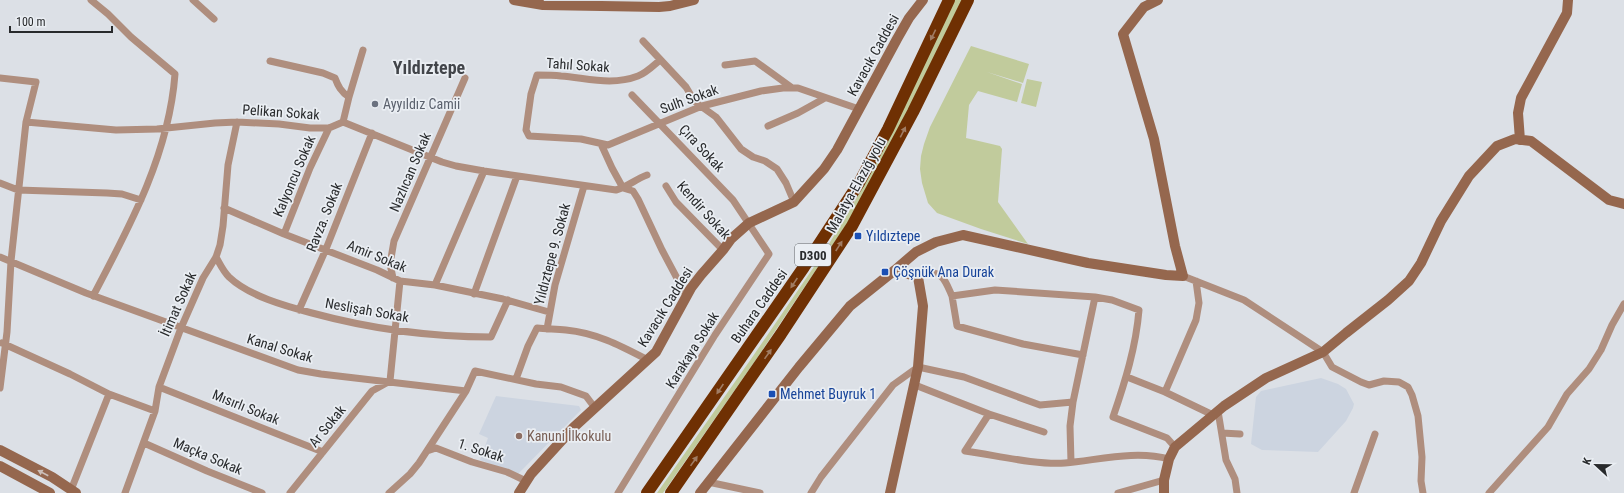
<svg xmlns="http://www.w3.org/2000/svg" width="1624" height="493" viewBox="0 0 1624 493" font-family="'Roboto Condensed',sans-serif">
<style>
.built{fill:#ccd4e0}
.green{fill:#c1cb9c}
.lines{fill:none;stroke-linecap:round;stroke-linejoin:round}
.street{stroke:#af8e7e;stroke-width:7}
.secondary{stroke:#95674e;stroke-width:10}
.highway{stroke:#6f3003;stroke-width:12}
.oneway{fill:#a07c63}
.oneway2{fill:#ccbfb9}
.worship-dot{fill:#6b7280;stroke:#eaeef3;stroke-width:1.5}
.transit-dot{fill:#1a4fb4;stroke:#eaeef3;stroke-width:1.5}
.education-dot{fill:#8d6e63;stroke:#eaeef3;stroke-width:1.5}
.labels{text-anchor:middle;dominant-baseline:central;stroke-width:3.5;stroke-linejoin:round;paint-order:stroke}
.shield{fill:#eaeef3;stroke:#626568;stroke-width:1}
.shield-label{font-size:13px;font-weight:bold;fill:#282a2c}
.street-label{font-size:14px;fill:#282a2c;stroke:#eaeef3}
.worship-label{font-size:14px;fill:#5b616d;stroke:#eaeef3;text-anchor:start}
.transit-label{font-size:14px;fill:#164399;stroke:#eaeef3;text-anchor:start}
.education-label{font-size:14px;fill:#785e54;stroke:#eaeef3;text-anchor:start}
.district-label{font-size:18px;font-weight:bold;fill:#42454a;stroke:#eaeef3}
</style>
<rect width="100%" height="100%" fill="#dce0e6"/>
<path class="built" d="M 1321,378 L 1338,384 L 1346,389 L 1354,404 L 1353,408 L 1346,421 L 1318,452 L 1262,450 L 1251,444 L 1256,397 L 1261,391 Z
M 496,396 L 579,406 L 581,410 L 518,474 L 480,460 L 488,438 L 479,434 Z"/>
<path class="green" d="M 955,0 L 962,0 L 907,112 L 852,216 L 755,361 L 663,493 L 657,493 L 751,359 L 822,255 L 848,213 L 873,169 Z
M 971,46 L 1029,64 L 1023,83 L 987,72 L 1022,84 L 1017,102 L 978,91 L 969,105 L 966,138 L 1000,146 L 1002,149 L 998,202 L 1028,244 L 981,229 L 937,213 L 928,203 L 922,183 L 920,169 L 921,156 L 924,144 L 930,127 Z
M 1027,79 L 1042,82 L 1036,107 L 1021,103 Z"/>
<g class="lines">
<path class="street" d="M 91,0 L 108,14 L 131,37 L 175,74 C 169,154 130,226 93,296
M 193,0 L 214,19
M 643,41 L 686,87 L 695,102 L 716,117 L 741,149 L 753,157 L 765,161 L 777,169 L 786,183 L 794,202
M 660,60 C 653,66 646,73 638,76 C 612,86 587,78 561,76 C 553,75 545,75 537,75 L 531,94 L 526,130 L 529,136 L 581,139 L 608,145 L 702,106 L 761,91 L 783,88 L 798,88 L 859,109
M 270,61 L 323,73 L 335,78 C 338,86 341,92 349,97 L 343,122
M 725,65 L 755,61 L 791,87
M 0,78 L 36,82 L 26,122 L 116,130 L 157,129 L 215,123 L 237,122 L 279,124 L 310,128 L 329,128 L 343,122 L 442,162 L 456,166 L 484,171 L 616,190 C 627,187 636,179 647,175
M 349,97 L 363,50
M 768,126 L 798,113 L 825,98
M 601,144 L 612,168 L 623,188 L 633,191 L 638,199 L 662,250 L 687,297
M 0,183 L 18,190 L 107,193 L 122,194 L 141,200
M 666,186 L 676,202 L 723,250
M 224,208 L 284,234 L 377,270 L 400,281 L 435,285 L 503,299 L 549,312
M 284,234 L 310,168 L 329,128
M 0,257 L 86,293 L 298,370 L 321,374 L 466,391 L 475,371 L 536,384 L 561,387 L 586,396 L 595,408
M 216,257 C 220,264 223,271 229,277 C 249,296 285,306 312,313 C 371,329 430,337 491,337 L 508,300
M 1183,276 L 1244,300 L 1323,352 L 1332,367 L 1361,382 L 1369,385 L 1384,381 L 1399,382 L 1408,387 L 1412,395 L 1418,416 L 1422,457 L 1421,481 L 1423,493
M 918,277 L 923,271 C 944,273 944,278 952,296 L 995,290 L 1095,297
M 393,278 L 390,264 L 394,241 L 465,78
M 435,285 L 484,171
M 474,294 L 517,176
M 952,296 L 957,326 L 1023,344 L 1083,355
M 299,310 L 326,249 L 372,133
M 547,329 L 555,285 L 584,186
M 2,343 L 70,374 L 109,394 L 155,411
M 1127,377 L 1165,392 L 1213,415
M 516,379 L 528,346 L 537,328 C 547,329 556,329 566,330 C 597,333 621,346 648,360
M 915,385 L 989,414 L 965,451 C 995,455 1035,465 1065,463 C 1099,460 1135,450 1169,459
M 159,387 L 323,452
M 0,388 L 7,332 L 11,261 L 26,122
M 1165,392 L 1196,320 L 1199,303 L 1196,281
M 1073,402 L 1095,297 L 1112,300 L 1139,310 C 1136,347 1125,382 1113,417 L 1167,438 L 1175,447
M 1218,411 L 1226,460 L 1235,479 L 1237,493
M 989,414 L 1044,432
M 1222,433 L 1240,434
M 144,443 L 207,471 L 262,493
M 427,451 L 436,448 L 472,462 L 507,472 L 526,481
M 708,482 L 760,493
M 71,490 L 109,394
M 125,493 L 155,411 L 159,387 L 181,328 L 203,278 L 216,257 L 220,245 L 223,226 L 228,165 L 237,122
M 290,493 L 372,391 L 390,381 L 400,281
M 389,493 L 410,474 L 419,463 L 466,391
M 618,493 L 715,335 L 769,254 L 733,200 L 632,95
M 811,493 L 821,477 L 893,385 L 918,367 L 964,377 L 1040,405 L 1073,402 L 1070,426 L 1071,462
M 1118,493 L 1164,480
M 1354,493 L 1375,434
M 1489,493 L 1548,427 L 1567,394 L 1589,369 L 1601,350 L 1612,325 L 1624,304"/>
<path class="secondary" d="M 514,0 L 543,5 L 659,7 L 670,6 L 694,0
M 1520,140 L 1518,113 L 1521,98 L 1567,13 L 1568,0
M 895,270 L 916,252 L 936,242 L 963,235 L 1088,263 L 1166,275 L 1183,276 L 1175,246 L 1154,139 L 1123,34 L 1144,7 L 1158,0
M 0,450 L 52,477 L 76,493
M 0,466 L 50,493
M 519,493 L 531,474 L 574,427 L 656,352 L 691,288 L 701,275 L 723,250 L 731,239 L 749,223 L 794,202 L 824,169 L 837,150 L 897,39 L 909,18 L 923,0
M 700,493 L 799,367 L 850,306 L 895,270 L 918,277 L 923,306 L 918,367 L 890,493
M 1164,493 L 1164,480 L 1169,459 L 1175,447 L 1224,406 L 1266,378 L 1323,352 L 1346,333 L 1388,300 L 1409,281 L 1421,263 L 1441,221 L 1469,176 L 1497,146 L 1515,139 L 1531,141 L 1609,200 L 1624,204"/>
<path class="highway" d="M 647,493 L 804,267 L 859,183 L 888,129 L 949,0
M 671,493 L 781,334 L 852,226 L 913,112 L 968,0"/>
</g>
<defs><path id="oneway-solid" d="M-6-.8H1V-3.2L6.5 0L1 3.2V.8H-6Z"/></defs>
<g class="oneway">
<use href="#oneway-solid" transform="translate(933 35) rotate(116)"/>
<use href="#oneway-solid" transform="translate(903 132) rotate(-63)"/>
<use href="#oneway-solid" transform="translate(839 246) rotate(-57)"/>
<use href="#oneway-solid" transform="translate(794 283) rotate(124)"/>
<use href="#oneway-solid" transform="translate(768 354) rotate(-55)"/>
<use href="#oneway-solid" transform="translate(720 389) rotate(124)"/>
<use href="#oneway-solid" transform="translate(694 461) rotate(-55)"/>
</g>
<use class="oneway2" href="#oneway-solid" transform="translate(43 473) rotate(-152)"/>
<circle class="worship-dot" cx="375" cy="104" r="4"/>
<g class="transit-dot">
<rect x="854" y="232" width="8" height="8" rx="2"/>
<rect x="881" y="268" width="8" height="8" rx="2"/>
<rect x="768" y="390" width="8" height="8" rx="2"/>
</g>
<circle class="education-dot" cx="519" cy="436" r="4"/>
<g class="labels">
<rect class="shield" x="795" y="244" width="36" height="22" rx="3"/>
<g class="shield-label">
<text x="813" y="255">D300</text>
</g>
<g class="street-label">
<text transform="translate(873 55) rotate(-61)">Kavacık Caddesi</text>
<text transform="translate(578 65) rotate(4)">Tahıl Sokak</text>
<text transform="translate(689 99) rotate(-20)">Sulh Sokak</text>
<text transform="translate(281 112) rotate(4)">Pelikan Sokak</text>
<text transform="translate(702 148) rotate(47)">Çıra Sokak</text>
<text transform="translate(410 172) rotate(-67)">Nazlıcan Sokak</text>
<text transform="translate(294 176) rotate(-67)">Kalyoncu Sokak</text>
<text transform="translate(856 185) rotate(-61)">Malatya-Elazığ yolu</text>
<text transform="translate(704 210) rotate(48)">Kendir Sokak</text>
<text transform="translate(324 217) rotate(-68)">Ravza. Sokak</text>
<text transform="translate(552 254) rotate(-75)">Yıldıztepe 9. Sokak</text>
<text transform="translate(377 256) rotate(22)">Amir Sokak</text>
<text transform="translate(178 304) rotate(-66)">İtimat Sokak</text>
<text transform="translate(759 306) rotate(-55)">Buhara Caddesi</text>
<text transform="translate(665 307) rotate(-58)">Kavacık Caddesi</text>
<text transform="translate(367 310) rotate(10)">Neslişah Sokak</text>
<text transform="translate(280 348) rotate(17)">Kanal Sokak</text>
<text transform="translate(692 350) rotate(-58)">Karakaya Sokak</text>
<text transform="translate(246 407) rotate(22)">Mısırlı Sokak</text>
<text transform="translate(327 426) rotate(-51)">Ar Sokak</text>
<text transform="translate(481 450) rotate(18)">1. Sokak</text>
<text transform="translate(208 456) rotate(23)">Maçka Sokak</text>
</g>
<g class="worship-label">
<text x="383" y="104">Ayyıldız Camii</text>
</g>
<g class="transit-label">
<text x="866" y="236">Yıldıztepe</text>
<text x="893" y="272">Çöşnük Ana Durak</text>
<text x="780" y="394">Mehmet Buyruk 1</text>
</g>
<g class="education-label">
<text x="527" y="436">Kanuni İlkokulu</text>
</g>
<g class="district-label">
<text x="429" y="67">Yıldıztepe</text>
</g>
</g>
<g transform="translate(1596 465) rotate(292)" stroke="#eaeef3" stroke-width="3" paint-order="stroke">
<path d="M0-3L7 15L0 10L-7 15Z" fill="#282a2c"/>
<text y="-6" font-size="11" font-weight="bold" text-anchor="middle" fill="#282a2c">K</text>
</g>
<path d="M10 26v6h102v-6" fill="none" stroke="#282a2c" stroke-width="2"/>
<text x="16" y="26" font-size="12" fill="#282a2c" stroke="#eaeef3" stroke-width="3" paint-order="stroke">100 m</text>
</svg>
